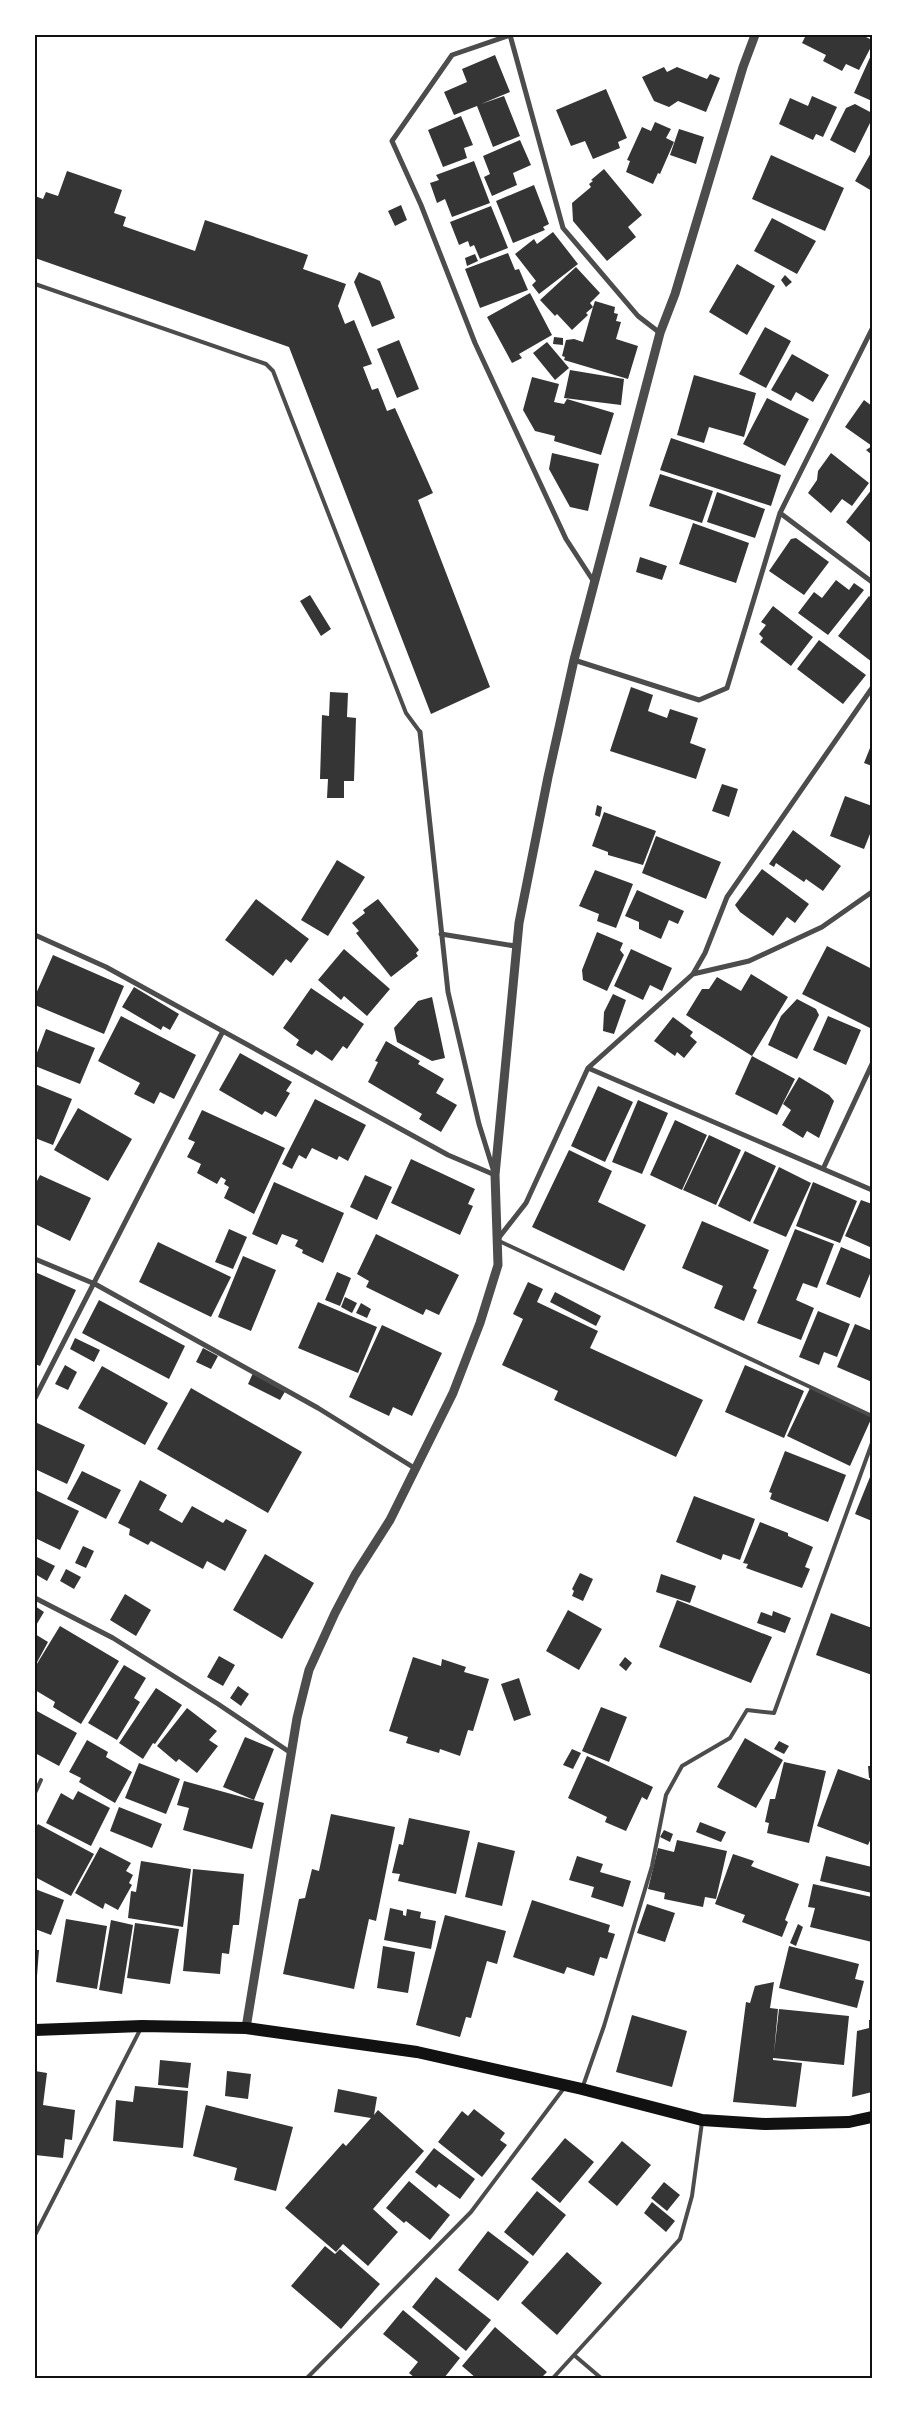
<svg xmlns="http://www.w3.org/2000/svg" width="907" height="2413" viewBox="0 0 907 2413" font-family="'Source Sans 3',sans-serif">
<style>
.building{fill:#353535}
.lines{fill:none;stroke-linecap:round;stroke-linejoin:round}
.service{stroke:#4c4c4c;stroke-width:4}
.minor{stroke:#4c4c4c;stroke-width:5}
.tertiary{stroke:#4c4c4c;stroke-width:9}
.primary{stroke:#111;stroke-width:12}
.neatline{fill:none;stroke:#111;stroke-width:2}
</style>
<rect width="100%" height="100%" fill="#fff"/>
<path class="building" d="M 806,35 L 862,35 L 872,40 L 872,45 L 859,70 L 846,64 L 842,71 L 823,61 L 826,55 L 802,43 Z
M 872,53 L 872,101 L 854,93 Z
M 495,55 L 510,92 L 481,104 L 504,96 L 520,136 L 493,147 L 477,106 L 454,115 L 444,92 L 467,82 L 462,69 Z
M 664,67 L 667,72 L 677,67 L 707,79 L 710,74 L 720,78 L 706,112 L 678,101 L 669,107 L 654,101 L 642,77 Z
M 606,89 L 627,138 L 618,142 L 620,148 L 593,159 L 585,141 L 571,146 L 556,110 Z
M 812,96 L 837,107 L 823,137 L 816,134 L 813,140 L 779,124 L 790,98 L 808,106 Z
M 855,104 L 872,113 L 872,119 L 855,153 L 830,140 L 846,108 Z
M 461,116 L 473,145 L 464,148 L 467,158 L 443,167 L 428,130 Z
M 655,122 L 671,129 L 666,138 L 674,142 L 660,174 L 658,173 L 653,184 L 626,172 L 630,161 L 627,160 L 642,127 L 651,131 Z
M 679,129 L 704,137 L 696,164 L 670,155 Z
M 520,140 L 531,165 L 513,173 L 517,185 L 492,196 L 484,177 L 490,174 L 483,156 Z
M 872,151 L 872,191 L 855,181 Z
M 771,155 L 844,188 L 825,231 L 752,199 Z
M 474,161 L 490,203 L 452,217 L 445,199 L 437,203 L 430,183 L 439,180 L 436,175 Z
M 604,169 L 642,215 L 628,227 L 636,237 L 607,261 L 573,221 L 572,203 L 591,187 L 589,184 L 593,181 L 591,180 Z
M 67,171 L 122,190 L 114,213 L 126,217 L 123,226 L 195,251 L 205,220 L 308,255 L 303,269 L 346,284 L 338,306 L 345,324 L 354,320 L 372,364 L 363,367 L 372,390 L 378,388 L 387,411 L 395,408 L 433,493 L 418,500 L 490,687 L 431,714 L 289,347 L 35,258 L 35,196 L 43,199 L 46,192 L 58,196 Z
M 534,185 L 549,224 L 543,227 L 545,230 L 513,243 L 496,201 Z
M 401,205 L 407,220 L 395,226 L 388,211 Z
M 491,206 L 508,248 L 480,259 L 474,245 L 470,247 L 468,241 L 459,245 L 450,222 Z
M 772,218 L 816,241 L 797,274 L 754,251 Z
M 553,232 L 578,264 L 539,294 L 532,285 L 536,281 L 515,254 L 534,239 L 537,244 Z
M 508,253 L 515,270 L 519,269 L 528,290 L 480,308 L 465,269 Z
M 475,254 L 478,261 L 467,266 L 465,258 Z
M 737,264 L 775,286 L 747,335 L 709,312 Z
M 576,267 L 600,293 L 590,303 L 593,307 L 595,301 L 615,307 L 614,313 L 618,314 L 616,321 L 621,322 L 616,339 L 638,346 L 628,379 L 564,360 L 565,357 L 562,356 L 566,340 L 574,339 L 583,342 L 593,307 L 586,313 L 588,315 L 572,330 L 557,314 L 555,316 L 540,300 Z
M 359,272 L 380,281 L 395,318 L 372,327 L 354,282 Z
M 785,275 L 792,282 L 786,287 L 781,280 Z
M 530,293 L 552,335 L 519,354 L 522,358 L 512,363 L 487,317 Z
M 765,327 L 791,341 L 766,388 L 739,374 Z
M 554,337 L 563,338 L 563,345 L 553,344 Z
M 399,340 L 419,389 L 397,398 L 377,349 Z
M 547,342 L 569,368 L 555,380 L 533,353 Z
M 792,354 L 829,375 L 813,402 L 796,392 L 791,401 L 771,390 Z
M 570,370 L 624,379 L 621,405 L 564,398 Z
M 694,375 L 756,393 L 744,437 L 709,427 L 704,443 L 677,435 Z
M 532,377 L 559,384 L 554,402 L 564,404 L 567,399 L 614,413 L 601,455 L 554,441 L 555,436 L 535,431 L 523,410 Z
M 767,398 L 809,419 L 785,466 L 743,444 Z
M 864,400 L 872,406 L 872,455 L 866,450 L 872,446 L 845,427 Z
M 671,438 L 781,475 L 771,506 L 660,470 Z
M 552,453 L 599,464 L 588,511 L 570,507 L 549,469 Z
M 831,453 L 869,483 L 852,506 L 842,499 L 831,513 L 808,493 L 817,480 L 818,471 Z
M 660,474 L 713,491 L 702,523 L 649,506 Z
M 872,489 L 872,544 L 846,522 Z
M 717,492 L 765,509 L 755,538 L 707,522 Z
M 693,523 L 749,543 L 736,583 L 679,564 Z
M 796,538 L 829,562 L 804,595 L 769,571 L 791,539 Z
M 640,557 L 667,566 L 662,580 L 636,572 Z
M 836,580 L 849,590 L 854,583 L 864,590 L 828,635 L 798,613 L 814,592 L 822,598 Z
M 310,595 L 331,629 L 321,636 L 300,601 Z
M 869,596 L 872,598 L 872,662 L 838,636 Z
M 773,606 L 813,637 L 791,666 L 760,642 L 763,638 L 759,634 L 766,625 L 761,622 Z
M 819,640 L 866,675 L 843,704 L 797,669 Z
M 631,687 L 653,695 L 648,711 L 667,718 L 670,709 L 698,718 L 690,743 L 706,749 L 696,779 L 610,751 Z
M 330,692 L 348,693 L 347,717 L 356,718 L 354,781 L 344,781 L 344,798 L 327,798 L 328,779 L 320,779 L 322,715 L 329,716 Z
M 872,743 L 872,766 L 864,763 Z
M 722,784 L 738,789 L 729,817 L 712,811 Z
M 845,796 L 872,806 L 872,829 L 864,849 L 830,836 Z
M 597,805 L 602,807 L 600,817 L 595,815 Z
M 604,812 L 656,831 L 643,865 L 608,855 L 608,852 L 592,846 Z
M 793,830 L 841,866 L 823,891 L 806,879 L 804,882 L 776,863 L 774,867 L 769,864 Z
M 656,836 L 721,862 L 706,899 L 642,873 Z
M 337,860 L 365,877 L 328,936 L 301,920 Z
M 762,869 L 809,904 L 795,923 L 787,917 L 773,936 L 740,912 L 735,905 Z
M 595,870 L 633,884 L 616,928 L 597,921 L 599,914 L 579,906 Z
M 637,890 L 684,911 L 678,924 L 669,920 L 661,939 L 639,929 L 639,922 L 625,916 Z
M 256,899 L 309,939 L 291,963 L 286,959 L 273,976 L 225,940 Z
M 378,899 L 419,950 L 416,953 L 418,956 L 391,977 L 356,933 L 359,931 L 352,923 L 365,913 L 363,910 Z
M 597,932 L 623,943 L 620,950 L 624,955 L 607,991 L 583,980 L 582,970 Z
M 827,946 L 872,969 L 872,1029 L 802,994 Z
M 344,949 L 390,989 L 367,1016 L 344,996 L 341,1000 L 318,980 Z
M 631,949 L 672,968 L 662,991 L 650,985 L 643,1000 L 614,986 Z
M 53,955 L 124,986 L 104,1034 L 35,1005 L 35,996 Z
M 751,974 L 788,997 L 752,1056 L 686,1015 L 702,989 L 709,989 L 717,977 L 741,991 Z
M 134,987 L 179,1014 L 170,1030 L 163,1026 L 161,1030 L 122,1007 Z
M 311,988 L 364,1024 L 347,1049 L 343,1046 L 332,1061 L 316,1050 L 312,1055 L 296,1045 L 299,1040 L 283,1028 Z
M 613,994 L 626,1000 L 614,1034 L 603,1031 L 604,1012 Z
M 432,997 L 445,1058 L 432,1061 L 397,1042 L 394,1028 L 418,1001 Z
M 797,999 L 816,1009 L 819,1015 L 797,1059 L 768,1045 L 781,1016 Z
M 121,1016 L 196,1055 L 174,1099 L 160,1092 L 154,1104 L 134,1094 L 140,1083 L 98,1061 Z
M 828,1016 L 861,1030 L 846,1065 L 813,1050 Z
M 673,1017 L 693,1032 L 690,1036 L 697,1042 L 684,1058 L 677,1052 L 675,1056 L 654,1041 Z
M 46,1029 L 95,1048 L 80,1084 L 35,1066 L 35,1058 Z
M 386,1041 L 420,1061 L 418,1064 L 444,1079 L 436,1093 L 457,1105 L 441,1132 L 419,1119 L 422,1114 L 368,1082 L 378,1062 L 375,1061 Z
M 240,1053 L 292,1082 L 286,1091 L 290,1093 L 276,1117 L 265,1111 L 262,1115 L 219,1090 Z
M 752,1056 L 795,1079 L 777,1115 L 735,1094 Z
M 799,1077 L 829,1095 L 834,1101 L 819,1138 L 807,1131 L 803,1138 L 782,1125 L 791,1110 L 783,1104 Z
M 35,1084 L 72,1099 L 53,1145 L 35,1138 Z
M 598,1086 L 633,1102 L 605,1162 L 571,1146 Z
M 315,1099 L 366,1125 L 348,1161 L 339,1156 L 337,1160 L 312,1148 L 306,1159 L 299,1155 L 292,1169 L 282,1164 Z
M 638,1100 L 668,1113 L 642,1174 L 612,1162 Z
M 78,1108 L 132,1139 L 108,1181 L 54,1150 Z
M 202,1110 L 285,1148 L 254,1214 L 224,1198 L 229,1187 L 224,1184 L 226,1180 L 221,1177 L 217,1184 L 197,1173 L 201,1164 L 187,1157 L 195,1142 L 188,1139 Z
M 675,1120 L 707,1135 L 682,1190 L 650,1175 Z
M 709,1135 L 741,1150 L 716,1205 L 683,1190 Z
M 569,1150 L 612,1171 L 598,1202 L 646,1225 L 624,1271 L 532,1227 Z
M 745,1151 L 776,1166 L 750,1222 L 718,1206 Z
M 411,1159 L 475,1189 L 468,1204 L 473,1206 L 460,1235 L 391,1203 Z
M 779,1167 L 811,1183 L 786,1237 L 753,1223 Z
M 40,1175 L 91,1198 L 70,1241 L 35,1224 L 35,1185 Z
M 365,1175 L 392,1187 L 377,1220 L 350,1207 Z
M 274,1182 L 344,1213 L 323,1263 L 302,1253 L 303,1250 L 295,1246 L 298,1240 L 282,1234 L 277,1245 L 252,1234 Z
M 813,1182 L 857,1201 L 840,1243 L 796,1226 Z
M 861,1200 L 872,1204 L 872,1248 L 845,1236 Z
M 702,1221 L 769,1250 L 753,1288 L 757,1290 L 744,1321 L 714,1308 L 723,1286 L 682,1268 Z
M 229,1229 L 247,1237 L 233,1269 L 215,1262 Z
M 795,1229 L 834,1244 L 817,1288 L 803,1283 L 796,1300 L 814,1308 L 801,1340 L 757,1323 Z
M 376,1234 L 459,1275 L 439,1315 L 426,1309 L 423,1315 L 366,1287 L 369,1281 L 357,1274 Z
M 158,1242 L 231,1277 L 211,1317 L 139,1282 Z
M 841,1247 L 872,1260 L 872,1269 L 860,1298 L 826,1284 Z
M 243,1256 L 276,1270 L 251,1331 L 218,1317 Z
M 35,1272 L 76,1290 L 40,1366 L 35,1364 Z
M 337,1272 L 351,1278 L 340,1306 L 325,1300 Z
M 528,1282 L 543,1289 L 537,1302 L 598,1331 L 590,1348 L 703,1400 L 676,1457 L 554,1400 L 558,1391 L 502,1365 L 523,1319 L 513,1314 Z
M 555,1292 L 601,1316 L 596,1326 L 550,1302 Z
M 345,1297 L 357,1303 L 352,1313 L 341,1307 Z
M 99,1300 L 185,1346 L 169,1379 L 82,1333 Z
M 318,1302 L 377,1327 L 358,1373 L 298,1348 Z
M 361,1303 L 371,1309 L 367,1318 L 356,1313 Z
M 818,1311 L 850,1324 L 837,1357 L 824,1352 L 819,1365 L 799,1357 Z
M 855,1324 L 872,1331 L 872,1382 L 837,1367 Z
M 382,1325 L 442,1353 L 412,1416 L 393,1407 L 389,1416 L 349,1397 Z
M 75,1338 L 100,1350 L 94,1362 L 70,1349 Z
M 203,1348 L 218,1356 L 211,1369 L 196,1362 Z
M 65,1365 L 77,1372 L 68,1390 L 55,1384 Z
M 745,1365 L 804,1391 L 784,1438 L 725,1412 Z
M 102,1366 L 168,1403 L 145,1445 L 78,1408 Z
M 253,1373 L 286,1390 L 280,1400 L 248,1384 Z
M 191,1388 L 302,1452 L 268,1513 L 157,1449 Z
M 810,1388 L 872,1417 L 850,1466 L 787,1436 Z
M 35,1422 L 85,1445 L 67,1484 L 35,1469 Z
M 785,1451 L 846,1475 L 828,1522 L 770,1499 L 772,1493 L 769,1492 Z
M 82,1471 L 121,1490 L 106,1519 L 67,1499 Z
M 872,1472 L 872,1521 L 855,1514 Z
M 140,1480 L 167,1495 L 159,1510 L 182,1523 L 192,1506 L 223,1523 L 226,1519 L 247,1530 L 225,1571 L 207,1561 L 203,1569 L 151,1541 L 148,1545 L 129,1535 L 130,1529 L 118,1523 Z
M 35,1490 L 79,1511 L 60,1550 L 35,1538 Z
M 694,1496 L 755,1519 L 740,1560 L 723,1554 L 721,1560 L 676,1542 Z
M 760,1522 L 788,1533 L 788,1536 L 813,1547 L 805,1567 L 810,1569 L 802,1588 L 746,1568 L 748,1564 L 743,1563 Z
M 83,1546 L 94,1551 L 86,1568 L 75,1563 Z
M 265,1554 L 314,1583 L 282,1639 L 233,1610 Z
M 35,1556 L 55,1566 L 47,1581 L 35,1574 Z
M 66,1569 L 81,1577 L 74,1589 L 60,1581 Z
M 580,1573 L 593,1579 L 583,1601 L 572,1596 L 574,1591 L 572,1589 Z
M 661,1574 L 696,1586 L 690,1603 L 656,1592 Z
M 125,1594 L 151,1610 L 136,1636 L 110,1620 Z
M 677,1600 L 772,1637 L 751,1683 L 659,1647 Z
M 35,1606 L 44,1612 L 35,1627 Z
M 568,1610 L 602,1629 L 579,1670 L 546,1651 Z
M 773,1611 L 791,1618 L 785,1633 L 757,1623 L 761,1612 L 772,1616 Z
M 831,1613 L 872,1628 L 870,1640 L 872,1641 L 872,1675 L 816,1655 Z
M 60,1626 L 119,1661 L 81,1724 L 53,1707 L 55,1702 L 35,1690 L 35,1667 Z
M 35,1634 L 48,1642 L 35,1666 Z
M 219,1656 L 235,1665 L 223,1686 L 207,1677 Z
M 413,1657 L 441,1666 L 442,1659 L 466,1667 L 464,1672 L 489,1679 L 473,1731 L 468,1730 L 460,1756 L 440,1749 L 439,1753 L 406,1743 L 408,1737 L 389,1731 Z
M 625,1657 L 632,1663 L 626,1671 L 619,1665 Z
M 124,1665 L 146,1678 L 134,1698 L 140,1702 L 117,1740 L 88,1723 Z
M 519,1678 L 531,1715 L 514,1721 L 501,1684 Z
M 238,1686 L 249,1694 L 241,1706 L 230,1698 Z
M 156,1688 L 182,1705 L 155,1744 L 153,1743 L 143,1759 L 119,1743 Z
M 601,1707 L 627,1717 L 609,1762 L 582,1751 Z
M 187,1708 L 217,1731 L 209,1740 L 218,1746 L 197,1773 L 179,1759 L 176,1762 L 157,1746 Z
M 35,1710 L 77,1733 L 59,1766 L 35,1753 Z
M 245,1737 L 274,1749 L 254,1800 L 223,1787 Z
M 745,1738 L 783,1760 L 756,1808 L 717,1787 Z
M 87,1740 L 108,1752 L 106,1757 L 132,1772 L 115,1803 L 79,1782 L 81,1778 L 69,1772 Z
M 779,1741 L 789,1746 L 784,1754 L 774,1749 Z
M 572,1749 L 581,1753 L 573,1769 L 563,1765 Z
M 587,1756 L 653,1787 L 647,1800 L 642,1797 L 626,1831 L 605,1822 L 607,1817 L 568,1798 Z
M 784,1762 L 826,1771 L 809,1843 L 767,1833 L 769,1823 L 765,1822 L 770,1799 L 775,1799 Z
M 139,1763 L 180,1779 L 166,1814 L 125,1798 Z
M 868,1766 L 872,1766 L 872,1778 L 869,1778 Z
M 838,1769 L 872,1781 L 872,1836 L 868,1845 L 817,1826 Z
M 184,1781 L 264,1803 L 252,1849 L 183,1830 L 189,1808 L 177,1805 Z
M 78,1791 L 110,1808 L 91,1846 L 46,1823 L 61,1793 L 73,1800 Z
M 119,1807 L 162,1824 L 152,1848 L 110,1831 Z
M 331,1814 L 395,1827 L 376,1921 L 369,1919 L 354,1989 L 283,1974 L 299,1899 L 305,1898 L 312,1869 L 319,1871 Z
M 409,1818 L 470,1831 L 456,1894 L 398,1881 L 400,1874 L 392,1873 L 399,1844 L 403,1845 Z
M 700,1822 L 726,1832 L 721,1842 L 696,1832 Z
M 38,1824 L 94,1854 L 71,1896 L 35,1877 L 35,1829 Z
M 664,1830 L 673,1834 L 670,1842 L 660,1837 Z
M 677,1840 L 727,1851 L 716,1899 L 705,1897 L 703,1907 L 664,1899 L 665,1893 L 648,1889 L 658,1848 L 674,1852 Z
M 478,1842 L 515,1851 L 502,1906 L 465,1897 Z
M 100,1847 L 131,1863 L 126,1871 L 133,1875 L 129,1883 L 132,1885 L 118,1910 L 105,1903 L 103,1909 L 75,1893 Z
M 733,1854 L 754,1861 L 751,1866 L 799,1884 L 785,1920 L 788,1922 L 782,1937 L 742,1922 L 745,1915 L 715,1904 Z
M 577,1856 L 603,1864 L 600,1872 L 631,1881 L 623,1907 L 591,1897 L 594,1887 L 569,1880 Z
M 826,1856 L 872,1867 L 872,1893 L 820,1881 Z
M 141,1861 L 191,1869 L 183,1927 L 128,1918 L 131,1891 L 136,1892 Z
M 193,1869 L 244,1874 L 239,1925 L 233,1925 L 229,1954 L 222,1953 L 220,1974 L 183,1971 Z
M 813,1884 L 872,1897 L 872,1942 L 810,1927 L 815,1908 L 808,1907 Z
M 35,1889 L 64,1900 L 51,1935 L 35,1929 Z
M 532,1900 L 610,1925 L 608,1932 L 615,1934 L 607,1959 L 600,1957 L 594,1976 L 567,1967 L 564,1974 L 513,1957 Z
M 647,1904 L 675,1913 L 665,1942 L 637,1933 Z
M 390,1908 L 403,1911 L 403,1915 L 406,1916 L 407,1909 L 421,1912 L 420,1918 L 436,1921 L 431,1949 L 384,1940 Z
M 445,1915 L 506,1931 L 497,1964 L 487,1961 L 471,2018 L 466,2017 L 460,2037 L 416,2025 Z
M 66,1919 L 107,1926 L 97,1989 L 56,1982 Z
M 111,1920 L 133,1925 L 122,1994 L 99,1990 Z
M 135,1923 L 179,1929 L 170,1984 L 127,1978 Z
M 798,1924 L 803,1927 L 796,1946 L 790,1943 Z
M 383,1946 L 415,1952 L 408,1993 L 377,1988 Z
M 789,1946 L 859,1964 L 855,1979 L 864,1981 L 857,2008 L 779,1988 Z
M 35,1950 L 39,1950 L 37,1976 L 35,1976 Z
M 774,1982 L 770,2008 L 778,2009 L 774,2053 L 779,2009 L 849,2016 L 844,2065 L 773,2058 L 773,2060 L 802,2063 L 796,2107 L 733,2102 L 746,2002 L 750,2003 L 755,1986 Z
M 632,2015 L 687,2031 L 672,2087 L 616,2072 Z
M 869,2020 L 872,2020 L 872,2092 L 852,2097 L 857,2031 L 869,2028 Z
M 160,2060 L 191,2063 L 188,2088 L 158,2085 Z
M 35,2071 L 47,2073 L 43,2105 L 75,2110 L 72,2140 L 65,2139 L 63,2158 L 35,2155 Z
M 227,2071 L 251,2074 L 248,2099 L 225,2096 Z
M 135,2086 L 188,2091 L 183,2148 L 113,2141 L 116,2100 L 133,2102 Z
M 338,2089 L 377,2097 L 374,2115 L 378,2110 L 424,2151 L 373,2209 L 398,2232 L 368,2266 L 343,2244 L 336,2252 L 285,2208 L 343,2143 L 346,2146 L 371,2118 L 334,2112 Z
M 206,2105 L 293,2127 L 276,2191 L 234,2180 L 237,2168 L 193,2156 Z
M 474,2109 L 505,2133 L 500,2140 L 507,2145 L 482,2177 L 438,2142 L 462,2111 L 468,2116 Z
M 565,2138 L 594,2162 L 560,2203 L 531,2179 Z
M 622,2141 L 651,2165 L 617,2206 L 588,2182 Z
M 434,2148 L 475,2179 L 460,2199 L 439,2184 L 436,2188 L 415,2172 Z
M 409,2181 L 450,2215 L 430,2240 L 406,2221 L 404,2223 L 386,2208 Z
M 664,2182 L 680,2195 L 667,2211 L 651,2198 Z
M 537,2191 L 566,2215 L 533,2256 L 504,2232 Z
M 652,2202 L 675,2221 L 666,2232 L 644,2213 Z
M 488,2231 L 529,2262 L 498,2301 L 458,2270 Z
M 325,2246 L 335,2254 L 340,2249 L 380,2284 L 341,2329 L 291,2286 Z
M 567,2252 L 602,2283 L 557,2335 L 521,2303 Z
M 436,2277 L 491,2320 L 466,2351 L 412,2307 Z
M 403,2310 L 460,2358 L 444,2378 L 415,2378 L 409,2373 L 418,2362 L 383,2334 Z
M 495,2327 L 547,2372 L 541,2378 L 476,2378 L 462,2366 Z"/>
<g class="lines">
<path class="service" d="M 35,284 L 266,364 L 273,371 L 406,713 L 420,732
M 497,1240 L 872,1416
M 35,1793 L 41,1780
M 583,2086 L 604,2026 L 652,1866 L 666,1795 L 682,1766 L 730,1738 L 747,1710 L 774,1713 L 872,1443
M 35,2235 L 141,2028
M 574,2355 L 601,2378
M 307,2378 L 471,2212 L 564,2088
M 553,2378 L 680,2239 L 692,2196 L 702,2122"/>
<path class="minor" d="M 780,513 L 872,582
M 594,582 L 566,539 L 475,343 L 421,205 L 392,141 L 452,55 L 510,35 L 563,228 L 638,316 L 660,333
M 574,660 L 699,700 L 727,688 L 780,513 L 872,329
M 420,732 L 448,992 L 479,1124 L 493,1169
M 441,934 L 515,946
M 35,935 L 106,967 L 448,1155 L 495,1175
M 693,974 L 749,961 L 822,927 L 872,892
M 588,1068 L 872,1190
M 823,1169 L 872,1064
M 497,1240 L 526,1203 L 588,1068 L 693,974 L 705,953 L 727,897 L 872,688
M 35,1259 L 95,1284 L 318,1408 L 416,1469
M 35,1398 L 223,1031
M 35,1598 L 113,1638 L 218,1704 L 291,1753"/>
<path class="tertiary" d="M 246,2028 L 297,1718 L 309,1670 L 335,1613 L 355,1575 L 390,1520 L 453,1393 L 480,1323 L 498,1265 L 495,1175 L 519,923 L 548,777 L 574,660 L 660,333 L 675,294 L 743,67 L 755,35"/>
<path class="primary" d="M 35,2030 L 142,2026 L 246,2028 L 417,2052 L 582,2089 L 702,2120 L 765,2124 L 849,2122 L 872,2117"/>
</g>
<rect width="907" height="2413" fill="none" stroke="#ffffff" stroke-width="72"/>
<rect x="36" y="36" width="835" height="2341" class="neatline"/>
</svg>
